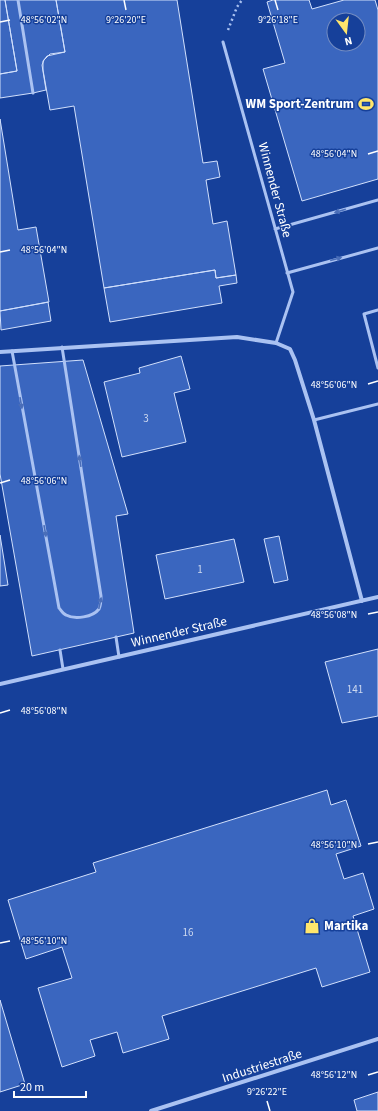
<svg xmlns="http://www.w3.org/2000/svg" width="378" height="1111" viewBox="0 0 378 1111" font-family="'Source Sans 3',sans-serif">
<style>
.building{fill:#3a66bf;stroke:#d2e0fc;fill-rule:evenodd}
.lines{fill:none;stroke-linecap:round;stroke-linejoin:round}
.path{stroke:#aac2f2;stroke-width:2.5;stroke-dasharray:2 3;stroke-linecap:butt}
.service{stroke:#aac2f2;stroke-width:3}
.minor{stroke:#aac2f2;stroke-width:4}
.oneway{fill:#4a6eb9}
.ticks{fill:none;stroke:#fff;stroke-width:1.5}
.labels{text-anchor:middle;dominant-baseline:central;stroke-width:3;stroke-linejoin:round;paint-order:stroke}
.number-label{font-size:11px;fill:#ced9ef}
.poi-label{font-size:13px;font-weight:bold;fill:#fff;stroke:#16409a;text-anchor:end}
.street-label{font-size:13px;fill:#fff;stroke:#16409a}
.ticks-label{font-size:10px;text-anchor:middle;fill:#fff;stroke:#16409a;stroke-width:3;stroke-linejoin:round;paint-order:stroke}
</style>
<rect width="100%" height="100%" fill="#16409a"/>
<path class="building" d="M 0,0 L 5,0 L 17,71 L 0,74 Z
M 5,0 L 56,0 L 65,52 L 50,54 L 44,60 L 42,65 L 46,90 L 33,93 L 0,98 L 0,74 L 17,71 Z
M 56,0 L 177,0 L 203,163 L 217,161 L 220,177 L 206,180 L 213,224 L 227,221 L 236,275 L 216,278 L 215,270 L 104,288 L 74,106 L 50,110 L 43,70 L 43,61 L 47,56 L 65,52 Z
M 273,0 L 309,0 L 312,9 L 344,0 L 375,0 L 378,10 L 378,179 L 302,201 L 263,69 L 285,63 L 267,2 ZM 334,20 L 358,20 L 358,44 L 334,44 Z
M 0,119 L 18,230 L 36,227 L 49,302 L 0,311 Z
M 215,270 L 216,278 L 236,275 L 237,283 L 219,286 L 222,303 L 110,322 L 104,288 Z
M 48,302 L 51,321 L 1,330 L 0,311 Z
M 181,356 L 190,389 L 174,393 L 186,442 L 122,457 L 104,382 L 140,373 L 139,368 Z
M 83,360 L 128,514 L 116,516 L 134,633 L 32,656 L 0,474 L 0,366 Z
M 0,535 L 8,585 L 0,586 Z
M 279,536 L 288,580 L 274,583 L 264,539 Z
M 234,539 L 244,582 L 165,599 L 156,555 Z
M 378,649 L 378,716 L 342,723 L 325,662 Z
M 327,790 L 331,805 L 346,800 L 361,846 L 336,854 L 344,879 L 363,873 L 374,909 L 353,916 L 370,972 L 322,987 L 316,968 L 162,1016 L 169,1039 L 123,1053 L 117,1032 L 90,1040 L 95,1056 L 62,1067 L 38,988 L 72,978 L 62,947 L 26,959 L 8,900 L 96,872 L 93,863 Z
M 0,1000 L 25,1084 L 0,1092 Z
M 378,1092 L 378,1111 L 357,1111 L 354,1100 Z"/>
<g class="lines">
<path class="path" d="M 228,30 L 237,7 L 242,0"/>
<path class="service" d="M 18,0 L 33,93
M 223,42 L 293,292 L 276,343
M 275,229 L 378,200
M 287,273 L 378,248
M 378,310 L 364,314 L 378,368
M 12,351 L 59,608 C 61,610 63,614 66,615 C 75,620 93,617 99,609 C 101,605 101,600 101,596 L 62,347
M 314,420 L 378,404
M 116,637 L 119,657
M 60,650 L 63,669"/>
<path class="minor" d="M 0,352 L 237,337 L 276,343 L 290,349 L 295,360 L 314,420 L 362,601
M 0,684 L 378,597
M 151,1111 L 378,1039"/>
</g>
<defs><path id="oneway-solid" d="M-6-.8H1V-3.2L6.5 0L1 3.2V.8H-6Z"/></defs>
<g class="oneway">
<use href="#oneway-solid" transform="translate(340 211) rotate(164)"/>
<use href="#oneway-solid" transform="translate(336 259) rotate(-15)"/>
<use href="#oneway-solid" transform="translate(21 403) rotate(80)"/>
<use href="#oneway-solid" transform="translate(80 461) rotate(-99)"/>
<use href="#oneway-solid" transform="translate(45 531) rotate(80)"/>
<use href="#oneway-solid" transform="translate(100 603) rotate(-78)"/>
</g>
<path class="ticks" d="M 124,0 L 126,10M 275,0 L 278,10M 0,22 L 10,20M 368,154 L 378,151M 0,252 L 10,250M 368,384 L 378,381M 0,483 L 10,480M 368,614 L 378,612M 0,713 L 10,710M 368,844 L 378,842M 0,943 L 10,941M 368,1075 L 378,1072M 267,1101 L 270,1111"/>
<defs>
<g id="stadium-bare" transform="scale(1.2)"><path d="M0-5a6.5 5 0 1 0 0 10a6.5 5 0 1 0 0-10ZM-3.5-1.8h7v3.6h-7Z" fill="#ffe66c" stroke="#16409a" stroke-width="2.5" paint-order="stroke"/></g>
<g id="shop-bare" transform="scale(1.2)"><path d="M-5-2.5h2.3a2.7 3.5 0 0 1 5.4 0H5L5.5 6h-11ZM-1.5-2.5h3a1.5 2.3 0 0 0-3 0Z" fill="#ffe66c" stroke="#16409a" stroke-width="2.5" paint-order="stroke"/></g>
</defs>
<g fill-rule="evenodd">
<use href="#stadium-bare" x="366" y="104"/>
<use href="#shop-bare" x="312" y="926"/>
</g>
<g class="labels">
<g class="number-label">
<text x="146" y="418">3</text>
<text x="200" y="569">1</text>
<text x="355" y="689">141</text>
<text x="188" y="932">16</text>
</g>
<g class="poi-label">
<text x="354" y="104">WM Sport-Zentrum</text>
<text x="324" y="926" text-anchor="start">Martika</text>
</g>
<g class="street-label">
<text transform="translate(275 190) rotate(75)">Winnender Straße</text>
<text transform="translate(179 632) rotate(-13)">Winnender Straße</text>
<text transform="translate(262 1066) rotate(-18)">Industriestraße</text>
</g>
</g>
<g class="ticks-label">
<text x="126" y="23">9°26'20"E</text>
<text x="278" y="23">9°26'18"E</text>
<text x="44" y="23">48°56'02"N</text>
<text x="334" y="157">48°56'04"N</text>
<text x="44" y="253">48°56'04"N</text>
<text x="334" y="388">48°56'06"N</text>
<text x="44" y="484">48°56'06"N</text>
<text x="334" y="618">48°56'08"N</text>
<text x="44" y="714">48°56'08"N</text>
<text x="334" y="848">48°56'10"N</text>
<text x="44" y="944">48°56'10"N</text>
<text x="334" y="1078">48°56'12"N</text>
<text x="267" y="1095">9°26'22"E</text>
</g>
<g transform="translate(346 32) rotate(165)"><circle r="19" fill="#16409a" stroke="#738cc2"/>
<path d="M0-3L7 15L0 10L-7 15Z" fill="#ffe66c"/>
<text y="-6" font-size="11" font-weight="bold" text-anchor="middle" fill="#ffffff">N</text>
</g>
<path d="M14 1091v6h72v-6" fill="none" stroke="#ffffff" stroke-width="2"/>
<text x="20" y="1091" font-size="12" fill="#ffffff" stroke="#16409a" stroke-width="3" paint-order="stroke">20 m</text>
</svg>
